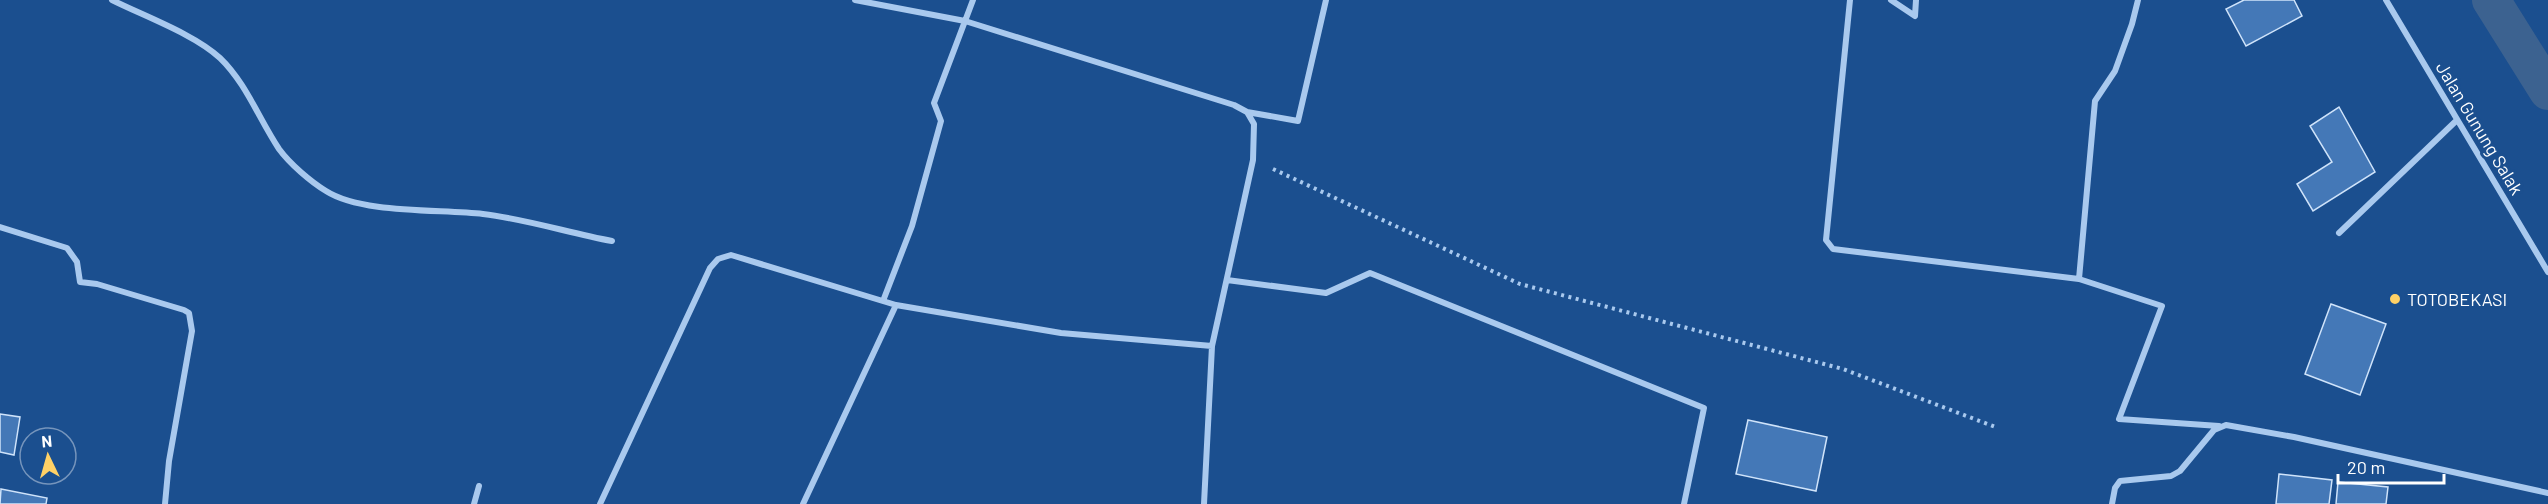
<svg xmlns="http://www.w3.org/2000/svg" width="2548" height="504" viewBox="0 0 2548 504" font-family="Barlow,sans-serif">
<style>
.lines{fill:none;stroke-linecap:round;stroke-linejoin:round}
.canal{stroke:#3c6290;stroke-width:38}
.building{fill:#4478b7;stroke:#cfe3fa;stroke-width:1.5}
.path{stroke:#a9c9ee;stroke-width:4;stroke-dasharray:3 4.5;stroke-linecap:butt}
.street{stroke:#a9c9ee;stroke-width:6}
.poi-dot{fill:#ffd166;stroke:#1b4f8f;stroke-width:2}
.labels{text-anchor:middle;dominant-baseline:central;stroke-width:6;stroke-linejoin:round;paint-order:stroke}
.street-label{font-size:18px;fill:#fff;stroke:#1b4f8f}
.poi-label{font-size:18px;fill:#fff;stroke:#1b4f8f;text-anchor:start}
</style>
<rect width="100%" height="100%" fill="#1b4f8f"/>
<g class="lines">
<path class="canal" d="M 2491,0 L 2548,91"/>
</g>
<path class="building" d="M 2244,0 L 2294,0 L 2302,16 L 2246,46 L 2226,9 Z
M 2339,107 L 2375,172 L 2313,211 L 2297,184 L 2332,162 L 2310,126 Z
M 2331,304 L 2386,324 L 2360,395 L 2305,374 Z
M 0,414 L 20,417 L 14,455 L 0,452 Z
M 1748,420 L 1827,437 L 1816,491 L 1736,474 Z
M 2279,474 L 2332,480 L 2329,504 L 2276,504 Z
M 2338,482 L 2388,487 L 2386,504 L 2336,504 Z
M 1,489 L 47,498 L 46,504 L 0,504 Z"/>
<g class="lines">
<path class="path" d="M 1273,169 L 1520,284 L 1843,369 L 1998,428"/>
<path class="street" d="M 112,0 C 144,16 194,34 220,58 C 246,83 259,119 279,149 C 290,164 311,182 326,191 C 362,214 440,209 483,214 C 526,219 569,233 612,241
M 855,0 L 965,21 L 1234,105 L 1247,112 L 1298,121 L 1326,0
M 1850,0 L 1826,240 L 1833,249 L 2079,279 L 2162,306 L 2119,419 L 2219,426
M 1891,0 L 1915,16 L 1916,0
M 2386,0 L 2548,272
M 0,227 L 67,248 L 77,262 L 80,282 L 97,284 L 184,310 L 189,313 L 192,331 L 169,461 L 165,504
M 2339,233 L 2457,120
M 2079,279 L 2095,101 L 2115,71 L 2132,24 L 2138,0
M 1227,280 L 1326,293 L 1370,273 L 1704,408 L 1684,504
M 883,301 L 912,226 L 941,121 L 934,103 L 973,0
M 474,504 L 479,486
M 600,504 L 710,268 L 718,259 L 731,255 L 896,305 L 1061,333 L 1212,346
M 803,504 L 896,305
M 1204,504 L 1212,346 L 1253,160 L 1254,124 L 1247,112
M 2112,504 L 2115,488 L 2120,481 L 2171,476 L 2180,471 L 2214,430 L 2226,425 L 2294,437 L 2548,493"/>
</g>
<circle class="poi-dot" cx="2395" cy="299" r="6"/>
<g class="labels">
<g class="street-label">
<text transform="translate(2480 128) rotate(59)">Jalan Gunung Salak</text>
</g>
<g class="poi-label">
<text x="2407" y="299">TOTOBEKASI</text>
</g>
</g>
<g transform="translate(48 456) rotate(355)"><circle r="28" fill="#1b4f8f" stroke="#7695bc" stroke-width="1.5"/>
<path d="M0-4.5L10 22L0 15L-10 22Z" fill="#ffd166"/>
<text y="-9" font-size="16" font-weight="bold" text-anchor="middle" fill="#ffffff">N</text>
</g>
<path d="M2338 474v9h106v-9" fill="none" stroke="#ffffff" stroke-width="3"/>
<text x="2347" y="474" font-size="18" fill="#ffffff" stroke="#1b4f8f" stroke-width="4.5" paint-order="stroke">20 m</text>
</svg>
